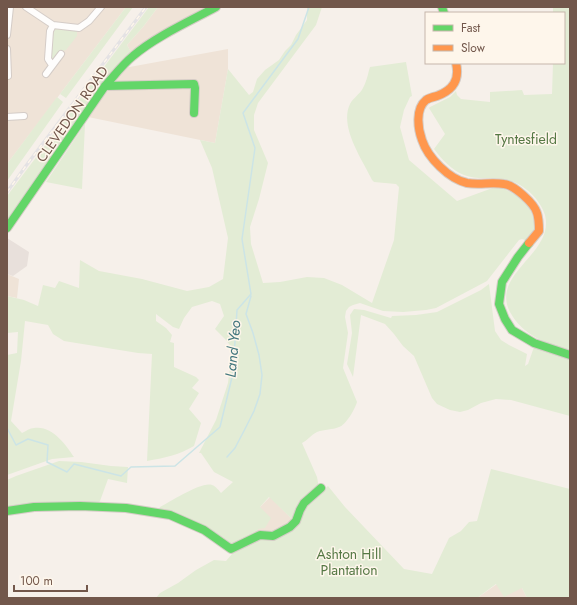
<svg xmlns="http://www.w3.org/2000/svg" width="577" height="605" viewBox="0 0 577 605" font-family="Jost,sans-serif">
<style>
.residential{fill:#efe3d7}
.industrial{fill:#e8e0db}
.green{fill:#e3ecd5}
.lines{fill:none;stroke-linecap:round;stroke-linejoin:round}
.stream{stroke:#cce4e6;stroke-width:1.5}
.street-casing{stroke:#d4ccc7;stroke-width:8}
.fast-casing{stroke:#d5ccc6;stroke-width:10}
.slow-casing{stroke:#d5ccc6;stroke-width:10}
.street{stroke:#fefdfc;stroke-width:6}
.fast{stroke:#63d668;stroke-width:8}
.slow{stroke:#ff974d;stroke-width:8}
.rail-casing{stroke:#e4e2e4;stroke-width:3}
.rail{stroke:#fef6eb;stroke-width:1.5;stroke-dasharray:4.5;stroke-linecap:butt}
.labels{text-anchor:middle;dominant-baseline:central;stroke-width:3;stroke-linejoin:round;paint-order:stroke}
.street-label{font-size:14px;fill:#72574b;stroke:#fef6eb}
.park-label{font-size:14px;fill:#557844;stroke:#fef6eb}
.water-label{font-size:15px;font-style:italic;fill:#43777e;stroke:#fef6eb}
</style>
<rect width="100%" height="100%" fill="#f6f0ea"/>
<path class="residential" d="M 7,7 L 126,7 L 7,164 Z
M 158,7 L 205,7 L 184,19 L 131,52 L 127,45 L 143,27 Z
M 228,49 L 228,69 L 215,143 L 88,117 L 124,68 Z
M 7,274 L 19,279 L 17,298 L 7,296 Z
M 270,497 L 294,521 L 276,533 L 257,533 L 260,507 Z
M 497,584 L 522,588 L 527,598 L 477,598 Z"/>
<path class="industrial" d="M 7,238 L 29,252 L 27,266 L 13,276 L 7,274 Z"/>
<path class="green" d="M 126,7 L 133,7 L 66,98 L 60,94 Z
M 149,7 L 158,7 L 143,27 L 127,45 L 131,52 L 108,77 L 7,224 L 7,196 Z
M 307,7 L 322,7 L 316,25 L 258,103 L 254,115 L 254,130 L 268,163 L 259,199 L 250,227 L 251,244 L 263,283 L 280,282 L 307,277 L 324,278 L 342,285 L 372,303 L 394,240 L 399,187 L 396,184 L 374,182 L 372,180 C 362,159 339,127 350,104 C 353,98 360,94 363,88 C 367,81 368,73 370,67 L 406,62 L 412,96 L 410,97 L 404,110 L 400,127 L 409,160 L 457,201 L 498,186 C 507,190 520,196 527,205 C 532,210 534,222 536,229 L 528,241 L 522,239 L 519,240 L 487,281 L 436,308 L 426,310 L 403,312 L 383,311 L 360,303 L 353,305 L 349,307 L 346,311 L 345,317 L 348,333 L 343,368 L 357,402 C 355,409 346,425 339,427 C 332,430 325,429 317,432 C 311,435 308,440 302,443 L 317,477 L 319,488 L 294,521 L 269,497 L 260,507 L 271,518 L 265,528 L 258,529 L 257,533 L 231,547 L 158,511 L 160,507 C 170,502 202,481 212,485 C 216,486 219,491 221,493 L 233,482 L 214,472 L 201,453 L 199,453 L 216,420 L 228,383 L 232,348 L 226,340 L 215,329 L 224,316 L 220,304 L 212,301 L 192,307 L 184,318 L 179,329 L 173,327 L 156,314 L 156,321 L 166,328 L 172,335 L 170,342 L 174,343 L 174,367 L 196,377 L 199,380 L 192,388 L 199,393 L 189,409 L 201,423 L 194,446 C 179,455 164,458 147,461 L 152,354 L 138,353 L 64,341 L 53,334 L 48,325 L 25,321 L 21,361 L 11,421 L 22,433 C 26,431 30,428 34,428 C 52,425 66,445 74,457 L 52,459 L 7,475 L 7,355 L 17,353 L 18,332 L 7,333 L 7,296 L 24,300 L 38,306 L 43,285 L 55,288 L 59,281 L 79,288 L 80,260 L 99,271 L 142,279 L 187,291 L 209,287 L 223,279 L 228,238 L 212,168 L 200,140 L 215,143 L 228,69 L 249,95 L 253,92 L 257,79 L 265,70 L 279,60 L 285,51 L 291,45 L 296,35 L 307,20 Z
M 553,7 L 570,7 L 570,350 C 546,343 523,336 510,312 C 490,273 555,254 545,215 C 540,198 521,181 503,179 C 490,177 477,180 464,175 C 452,170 442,160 434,149 L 445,134 L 429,108 L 430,107 L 450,97 L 456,91 L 457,95 L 461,99 L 490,102 L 490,92 L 522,90 L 524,95 L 552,94 L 553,63 L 564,63 L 564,13 L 553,13 Z
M 59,28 L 77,30 L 77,36 L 66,50 L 62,51 L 57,57 L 54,58 L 52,58 L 51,55 L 53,34 L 55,29 Z
M 57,97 L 63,102 L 7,181 L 7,164 Z
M 85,124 L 82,189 L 46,182 Z
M 489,284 L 495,331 L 501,340 L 509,345 L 527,354 L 525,366 L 528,364 L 534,347 L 570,359 L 570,416 L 511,400 L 496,399 L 481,403 L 468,410 L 460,412 L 450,410 L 437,404 L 432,398 L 414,356 L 403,346 L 394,334 L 385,324 L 361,315 L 353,377 L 347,364 L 352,333 L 350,315 L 354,309 L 364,310 L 391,318 L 392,316 L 416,315 L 437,312 L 481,290 Z
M 59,461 L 81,462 L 111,466 L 128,467 L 127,483 L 108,479 L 100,501 L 97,505 C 68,504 36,501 7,508 L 7,480 L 16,476 Z
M 491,469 L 570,489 L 570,598 L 527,598 L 522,588 L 504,597 L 496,584 L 477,598 L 156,598 L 160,593 L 178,583 L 196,570 L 214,560 L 226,561 L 232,554 L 256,540 L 261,538 L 277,538 L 283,536 L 292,530 L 307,504 L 328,486 L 345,507 L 404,569 L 432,574 L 449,538 L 461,531 L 469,522 L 477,521 Z"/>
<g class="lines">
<path class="stream" d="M 7,428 L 16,445 L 28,439 L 48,445 L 47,462 L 67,472 L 74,464 L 121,476 L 131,467 L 175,466 L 220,427 L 233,373 L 237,310 L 251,294 L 242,239 L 255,148 L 243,113 L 298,39 L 309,7
M 227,457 L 235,448 L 246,427 L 254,411 L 260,394 L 262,375 L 259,355 L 253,333 L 246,314 L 251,296"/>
<g class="street-casing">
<path id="street" d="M 26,7 L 53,25 L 79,28 L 89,21 L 101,7
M 7,35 L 10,7
M 7,49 L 8,76
M 52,65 L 48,59 L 50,31 L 53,25
M 46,74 L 61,54
M 7,117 L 24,116"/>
</g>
<g class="fast-casing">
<path id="fast" d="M 442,7 L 444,13
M 105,86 L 194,84 L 195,88 L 194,113
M 7,228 L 105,86 C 114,76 122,65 133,56 C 155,37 190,21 216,7
M 529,243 L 518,257 L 502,282 L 499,304 L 505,319 L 512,330 L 534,343 L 570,355
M 7,511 L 34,507 L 80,506 L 126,508 L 170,515 L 204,530 L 231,549 L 260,535 L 273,536 L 290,527 L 296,521 L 300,510 L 304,503 L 321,488"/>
</g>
<g class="slow-casing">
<path id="slow" d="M 456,63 C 460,80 453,90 437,96 C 433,97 429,98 426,100 C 415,109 418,129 422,140 C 428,158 449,179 467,183 C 479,185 492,182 504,184 C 514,185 534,203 537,213 C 539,219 539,225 539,231 L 529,243"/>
</g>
<use href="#street" class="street"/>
<use href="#fast" class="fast"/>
<use href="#slow" class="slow"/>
<g class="rail-casing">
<path id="rail" d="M 7,192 L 28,163 L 146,7"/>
</g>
<use href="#rail" class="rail"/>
</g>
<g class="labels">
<g class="street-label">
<text transform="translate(72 114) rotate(-55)">CLEVEDON ROAD</text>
</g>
<g class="park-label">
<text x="526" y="139">Tyntesfield</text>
<text x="349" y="554">Ashton Hill<tspan x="349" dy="16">Plantation</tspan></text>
</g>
<g class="water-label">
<text transform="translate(233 349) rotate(-85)">Land Yeo</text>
</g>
</g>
<rect width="577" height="605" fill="none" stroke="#72574b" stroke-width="16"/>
<rect x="425" y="12" width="140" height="52" fill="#fef6eb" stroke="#c6b6ab"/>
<rect x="433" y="25" width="20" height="6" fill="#63d668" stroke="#c6b6ab"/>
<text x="461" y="32" font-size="12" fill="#72574b">Fast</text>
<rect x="433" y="45" width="20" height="6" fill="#ff974d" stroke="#c6b6ab"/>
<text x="461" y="52" font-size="12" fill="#72574b">Slow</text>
<path d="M14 585v6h73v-6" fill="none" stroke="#72574b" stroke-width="2"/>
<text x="20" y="585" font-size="12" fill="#72574b" stroke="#fef6eb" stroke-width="3" paint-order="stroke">100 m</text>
</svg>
